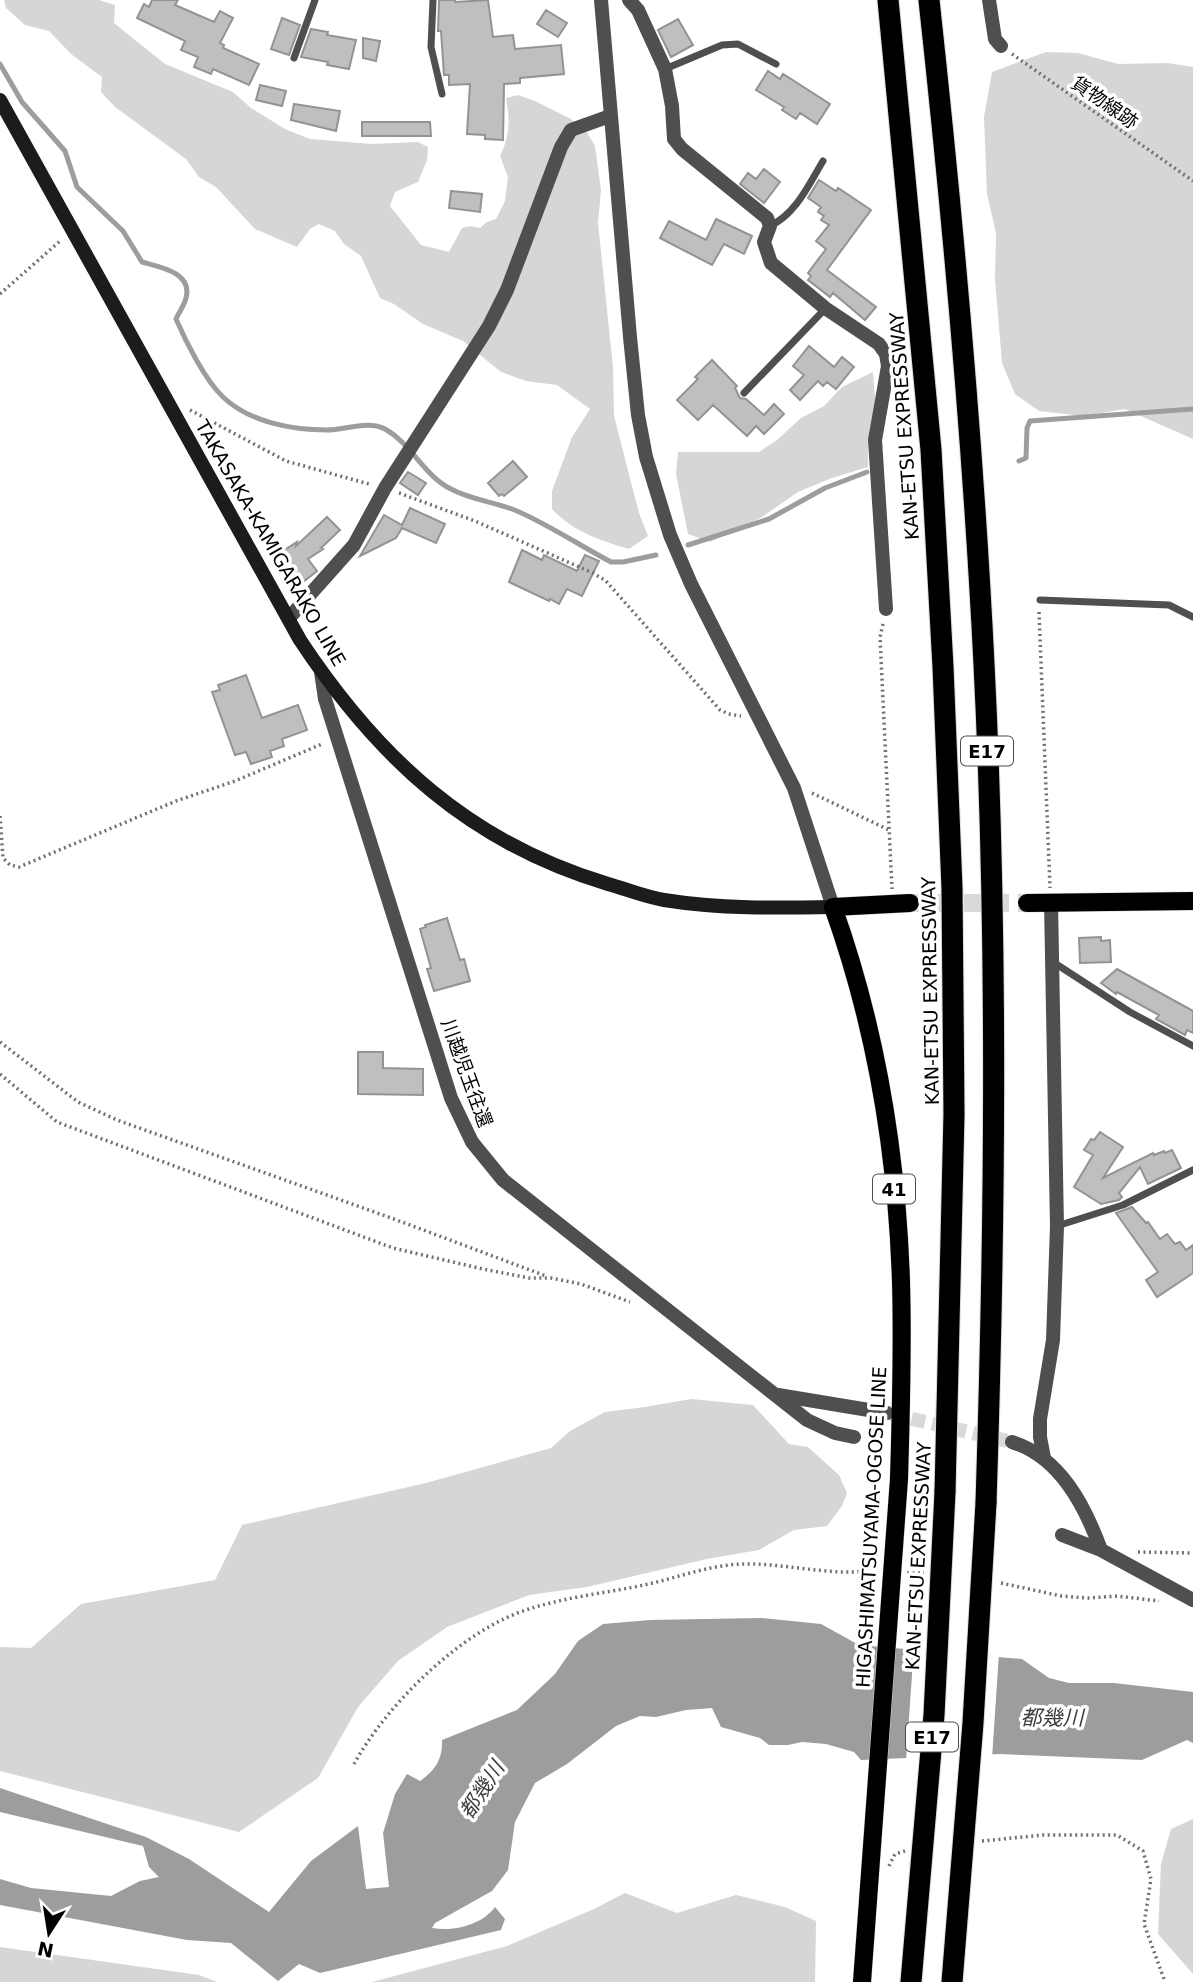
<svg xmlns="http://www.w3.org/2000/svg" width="1193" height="1982" viewBox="0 0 1193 1982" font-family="'DejaVu Sans','Noto Sans JP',sans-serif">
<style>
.green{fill:#d6d6d6}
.water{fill:#9d9d9d}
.pier{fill:#fff}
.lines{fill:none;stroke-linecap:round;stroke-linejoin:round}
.stream{stroke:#9d9d9d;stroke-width:5}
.building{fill:#bfbfbf;stroke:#939393;stroke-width:2}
.minor-tunnel{stroke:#d9d9d9;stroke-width:14;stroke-dasharray:14 7;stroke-linecap:butt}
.primary-tunnel{stroke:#d9d9d9;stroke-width:18;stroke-dasharray:18 9;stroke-linecap:butt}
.primary-casing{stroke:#dbdbdb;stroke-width:19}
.motorway-casing{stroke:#dbdbdb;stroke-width:23}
.path{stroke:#717171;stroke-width:3.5;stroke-dasharray:2 3.5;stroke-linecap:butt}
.service{stroke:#4f4f4f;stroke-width:7}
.minor{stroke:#4f4f4f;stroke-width:14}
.tertiary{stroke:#4f4f4f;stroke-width:14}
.secondary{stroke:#1c1c1c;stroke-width:14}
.primary{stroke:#000;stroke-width:18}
.motorway{stroke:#000;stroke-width:21}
.primary-bridge-casing{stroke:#dbdbdb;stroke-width:19;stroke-linecap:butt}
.motorway-bridge-casing{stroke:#dbdbdb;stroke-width:23;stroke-linecap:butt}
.primary-bridge{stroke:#000;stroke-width:18}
.motorway-bridge{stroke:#000;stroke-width:21}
.labels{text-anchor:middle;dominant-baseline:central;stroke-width:7;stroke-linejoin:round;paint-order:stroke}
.shield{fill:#fff;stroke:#4c4c4c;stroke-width:2}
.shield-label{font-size:18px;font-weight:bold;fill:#000}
.street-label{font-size:19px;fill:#000;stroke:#fff}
.water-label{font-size:21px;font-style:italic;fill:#3e3e3e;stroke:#fff}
</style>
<rect width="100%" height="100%" fill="#fff"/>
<path class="green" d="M 4,0 L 99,0 L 115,5 L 114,23 L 165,64 L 233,92 L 251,108 L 285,129 L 310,139 L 372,144 L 418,142 L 428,147 L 427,160 L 418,182 L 395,192 L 390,206 L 421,245 L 449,252 L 462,228 L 470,226 L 480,228 L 487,222 L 496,219 L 505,201 L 508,177 L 500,156 C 510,136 510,120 506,98 L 518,95 L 535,101 L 569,118 L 585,129 L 595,146 L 601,190 L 598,223 L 613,367 L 614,416 L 639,513 L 648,536 L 629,549 C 599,540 574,532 552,509 L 552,491 L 572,437 L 590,409 L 557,385 L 526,381 L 501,372 L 463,341 L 423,324 L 394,304 L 380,298 L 361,256 L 344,244 L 335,231 L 319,224 L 310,229 L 297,247 L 255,229 L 216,187 L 199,177 L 186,159 L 115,107 L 101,92 L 102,77 L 71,54 L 49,31 L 25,25 L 6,8 Z
M 1046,52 L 1078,53 L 1118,64 L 1168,63 L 1193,67 L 1193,439 L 1125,409 L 1083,416 L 1039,411 L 1015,394 L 1002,363 L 995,279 L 996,233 L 987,194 L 984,117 L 992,72 Z
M 873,372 L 875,399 L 868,446 L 868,467 L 832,478 L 798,492 L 762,517 L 710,542 L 688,534 L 676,474 L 678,452 L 759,452 L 777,440 L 801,418 L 824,406 L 842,387 Z
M 691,1399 L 753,1405 L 789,1444 L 808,1447 L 839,1475 L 847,1493 L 842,1506 L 827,1526 L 794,1530 L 759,1550 L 707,1559 L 587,1587 L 529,1595 L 447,1627 L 398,1661 L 358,1707 L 318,1778 L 239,1832 L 0,1771 L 0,1647 L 31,1648 L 81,1604 L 215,1580 L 242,1525 L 426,1483 L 551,1448 L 570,1431 L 605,1412 L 645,1407 Z
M 1193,1819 L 1193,1974 L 1158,1934 L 1161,1864 L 1171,1829 Z
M 625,1893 L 677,1913 L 736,1895 L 785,1907 L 816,1921 L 815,1982 L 372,1982 L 507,1946 L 594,1909 Z
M 0,1947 L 199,1975 L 217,1982 L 0,1982 Z"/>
<path class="water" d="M 761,1618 L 821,1624 L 859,1645 L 1022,1659 L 1049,1678 L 1069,1683 L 1114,1683 L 1193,1692 L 1193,1743 L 1187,1740 L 1142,1760 L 1000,1754 L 861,1760 L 854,1752 L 826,1744 L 802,1742 L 788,1745 L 769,1745 L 760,1738 L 721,1727 L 712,1708 L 686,1710 L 656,1717 L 640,1716 L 616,1726 L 567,1764 L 535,1783 L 515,1822 L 508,1870 L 492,1891 L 435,1923 L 432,1928 C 453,1932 482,1925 495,1907 L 505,1919 L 501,1930 L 320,1973 L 299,1964 L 278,1981 L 231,1943 L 187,1940 L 0,1905 L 0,1879 L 31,1888 L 111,1896 L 140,1881 L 159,1877 L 149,1867 L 143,1846 L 0,1812 L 0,1788 L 146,1837 L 189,1859 L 269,1912 L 311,1861 L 358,1826 L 366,1889 L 389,1887 L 383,1833 L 395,1794 L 407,1774 L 420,1781 C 435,1771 443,1759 442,1740 L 517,1710 L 555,1674 L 578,1641 L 603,1624 L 650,1620 Z"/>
<path class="pier" d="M 914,1646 L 999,1653 L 992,1758 L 906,1761 Z"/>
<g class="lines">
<path class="stream" d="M 0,64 L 22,102 L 65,151 L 77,187 L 123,231 L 142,262 C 159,267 193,272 186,298 C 184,306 179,312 176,319 C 186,342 205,380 223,397 C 249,422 292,430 327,430 C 345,430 368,420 385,429 C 412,444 424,476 451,489 C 471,500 496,502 517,511 C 549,525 579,545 611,562 L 623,562 L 656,555
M 1019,461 L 1026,458 L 1027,428 L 1030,421 L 1193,409
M 688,545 L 769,519 L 825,488 L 867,472"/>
</g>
<path class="building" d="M 152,0 L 178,0 L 175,5 L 214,22 L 220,11 L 233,18 L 220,43 L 224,45 L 223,48 L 259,64 L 249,85 L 213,69 L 211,74 L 194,67 L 198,57 L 181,50 L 185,41 L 137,18 L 144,4 L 149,7 Z
M 439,0 L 455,0 L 455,2 L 488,0 L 493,37 L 513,35 L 515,49 L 561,45 L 564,74 L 520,78 L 520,83 L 504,84 L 503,140 L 485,139 L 485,135 L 467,134 L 470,84 L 449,85 L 449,75 L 444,75 L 441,31 L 438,31 Z
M 546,10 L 567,23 L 558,37 L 537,24 Z
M 282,18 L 300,25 L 289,55 L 271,49 Z
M 678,19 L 693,45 L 671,57 L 658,30 Z
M 311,29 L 328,32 L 327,35 L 356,40 L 349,69 L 327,65 L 328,62 L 301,57 Z
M 363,38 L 380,41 L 376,61 L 363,58 Z
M 768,71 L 780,79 L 783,74 L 830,104 L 817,124 L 800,113 L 796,119 L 782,110 L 784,107 L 756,90 Z
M 260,85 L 286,91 L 282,106 L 256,100 Z
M 294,104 L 340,111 L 336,131 L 291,120 Z
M 362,122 L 430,122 L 431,136 L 362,136 Z
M 764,169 L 780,182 L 764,203 L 740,184 L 748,173 L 756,179 Z
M 819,180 L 836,191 L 838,188 L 871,210 L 827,270 L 876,307 L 865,320 L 833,293 L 830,297 L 808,280 L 811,276 L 808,273 L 826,249 L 816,241 L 829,225 L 821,220 L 824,216 L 818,212 L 821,207 L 808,198 Z
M 451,191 L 482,194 L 480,212 L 449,208 Z
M 716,219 L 752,236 L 744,254 L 724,244 L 712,265 L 660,238 L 669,221 L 706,240 Z
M 809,346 L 834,367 L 842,357 L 854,367 L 836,389 L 827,382 L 823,386 L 818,381 L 800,400 L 790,390 L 804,375 L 793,366 Z
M 712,360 L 737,386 L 735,388 L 740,398 L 746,399 L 764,415 L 774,404 L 784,414 L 764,434 L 756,426 L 747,436 L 713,405 L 698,420 L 677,400 L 698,379 L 695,377 Z
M 513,461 L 527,477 L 504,496 L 502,494 L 499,496 L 488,483 Z
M 408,472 L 426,483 L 418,495 L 400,483 Z
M 410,508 L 445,524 L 436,543 L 402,528 L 396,538 L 360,556 L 384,515 L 402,525 Z
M 327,517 L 340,530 L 321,548 L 323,549 L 308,559 L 317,571 L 293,590 L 272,558 L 297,542 L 296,546 Z
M 522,550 L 542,560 L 544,555 L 577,571 L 585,555 L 599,561 L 582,596 L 567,589 L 559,604 L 550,599 L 549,601 L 509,582 Z
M 246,675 L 262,718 L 298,705 L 307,730 L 282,739 L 284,746 L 270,751 L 272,757 L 251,764 L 246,752 L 235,755 L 212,692 L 220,690 L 218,685 Z
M 447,918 L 460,960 L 464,959 L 470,981 L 434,991 L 427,969 L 431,968 L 420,929 L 426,927 L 425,925 Z
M 1101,937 L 1101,941 L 1110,940 L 1111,962 L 1080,963 L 1079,938 Z
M 1117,969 L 1193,1011 L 1193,1033 L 1187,1030 L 1185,1035 L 1156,1019 L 1159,1015 L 1117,992 L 1116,994 L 1101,983 Z
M 358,1052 L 383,1052 L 383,1068 L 423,1069 L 423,1095 L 358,1094 Z
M 1100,1132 L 1123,1147 L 1103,1178 L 1153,1153 L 1154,1155 L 1164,1151 L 1165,1153 L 1172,1150 L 1181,1168 L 1148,1184 L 1140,1167 L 1119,1193 L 1122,1197 L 1119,1200 L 1101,1204 L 1074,1187 L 1093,1155 L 1084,1150 L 1091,1139 L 1094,1140 Z
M 1132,1207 L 1146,1223 L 1148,1222 L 1160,1239 L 1167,1234 L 1175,1244 L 1180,1242 L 1186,1250 L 1193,1245 L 1193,1273 L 1157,1297 L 1146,1280 L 1158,1272 L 1116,1213 Z"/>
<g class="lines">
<path class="minor-tunnel" d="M 891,1414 L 1012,1442"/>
<path class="primary-tunnel" d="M 910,903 L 1027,903"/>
<g class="primary-casing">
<path id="primary" d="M 1027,903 L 1193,901
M 899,1479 C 901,1413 903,1348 901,1282 C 897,1155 876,1027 833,907 L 910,903"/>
</g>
<g class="motorway-casing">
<path id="motorway" d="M 888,0 L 931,450 L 943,667 L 952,888 L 954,1114 L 945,1492
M 929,0 C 953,220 973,442 984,664 C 998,943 995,1224 986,1503"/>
</g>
<path class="path" d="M 1012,54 L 1193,181
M 0,294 L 60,241
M 190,410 L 286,461 L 369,484
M 399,493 L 475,521 L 593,573 L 606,581 L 720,710 L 729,714 L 741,716
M 1039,612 L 1050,888
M 883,624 L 880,637 L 892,889
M 812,793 L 889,830
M 0,816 L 3,858 L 10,865 L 19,867 L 176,801 L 235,781 L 322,744
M 0,1042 L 78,1102 L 117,1120 L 394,1219 L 546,1276
M 0,1074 L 57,1122 L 393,1248 L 483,1269 L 529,1278 L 551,1278 L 581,1284 L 630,1302
M 1138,1552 L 1193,1553
M 907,1573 L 924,1573
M 1001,1583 L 1061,1596 L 1088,1598 L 1117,1596 L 1159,1601
M 354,1764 C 387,1704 463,1629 529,1609 C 566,1597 606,1593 644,1585 C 677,1578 709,1565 742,1564 C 778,1563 813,1572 848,1572 C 857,1572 866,1571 875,1571
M 982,1841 L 1043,1835 L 1117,1835 L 1143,1851 L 1151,1879 L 1144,1924 L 1165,1982
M 889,1866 L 895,1854 L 905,1851"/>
<path class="service" d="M 433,0 L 431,47 L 442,94
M 294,58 L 315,0
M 665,69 L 722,45 L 738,44 L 776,64
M 770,226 C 796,214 809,184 823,161
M 744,393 L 825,309
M 1040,600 L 1169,605 L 1193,617
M 1053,962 L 1130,1012 L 1193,1046
M 1057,1226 L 1123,1205 L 1193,1170"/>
<path class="minor" d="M 629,0 L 638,10 L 665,69 L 672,106 L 674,139 L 682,149 L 767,218 L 770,226 L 764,242 L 771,263 L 825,308 L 879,344 L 886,354 L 888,366 L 875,440 L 886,609
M 989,0 L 995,39 L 1001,46
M 289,618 L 354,545 L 385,488 L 489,326 L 507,290 L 561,147 L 571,130 L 610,116
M 321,672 L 325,699 L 451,1098 L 472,1142 L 503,1180 L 807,1420 L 835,1433 L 854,1437
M 778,1395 L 887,1413
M 1012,1442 C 1060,1457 1085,1506 1101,1550
M 1044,1458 L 1040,1437 L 1040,1419 L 1053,1340 L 1057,1226 L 1051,902
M 1062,1535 L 1101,1550 L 1193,1600"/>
<path class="tertiary" d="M 601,0 L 630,337 L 638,415 L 646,457 L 670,535 L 691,584 L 794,788 L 833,907"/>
<path class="secondary" d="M 0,100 L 300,640 C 378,758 470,843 608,884 C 626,889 645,897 664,900 C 720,909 776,908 833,907"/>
<use href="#primary" class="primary"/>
<use href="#motorway" class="motorway"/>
<g class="primary-bridge-casing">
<path id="primary-bridge" d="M 862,1982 L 899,1479"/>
</g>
<g class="motorway-bridge-casing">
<path id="motorway-bridge" d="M 911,1982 L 934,1715 L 945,1492
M 952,1982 L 973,1723 L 986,1503"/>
</g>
<use href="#primary-bridge" class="primary-bridge"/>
<use href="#motorway-bridge" class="motorway-bridge"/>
</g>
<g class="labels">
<g class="shield">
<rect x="961" y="736.5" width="52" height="29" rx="5"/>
<rect x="873" y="1174.5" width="42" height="29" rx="5"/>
<rect x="906" y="1722.5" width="52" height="29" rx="5"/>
</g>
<g class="shield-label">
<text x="987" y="751">E17</text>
<text x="894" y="1189">41</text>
<text x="932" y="1737">E17</text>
</g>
<g class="street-label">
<text transform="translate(1105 102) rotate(35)">貨物線跡</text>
<text transform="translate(904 426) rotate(-94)">KAN-ETSU EXPRESSWAY</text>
<text transform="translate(271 543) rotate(60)">TAKASAKA-KAMIGARAKO LINE</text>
<text transform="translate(930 991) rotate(-91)">KAN-ETSU EXPRESSWAY</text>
<text transform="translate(467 1073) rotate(70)">川越児玉往還</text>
<text transform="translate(871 1527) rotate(-87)">HIGASHIMATSUYAMA-OGOSE LINE</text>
<text transform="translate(918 1556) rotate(-87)">KAN-ETSU EXPRESSWAY</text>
</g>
<g class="water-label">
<text x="1052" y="1718">都幾川</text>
<text transform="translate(482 1790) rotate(-57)">都幾川</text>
</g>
</g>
<g transform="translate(49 1933) rotate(192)" stroke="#ffffff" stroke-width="5" paint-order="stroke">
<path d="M0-5L12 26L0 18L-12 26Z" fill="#000000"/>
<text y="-10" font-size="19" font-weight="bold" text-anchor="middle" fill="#000000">N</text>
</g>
</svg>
